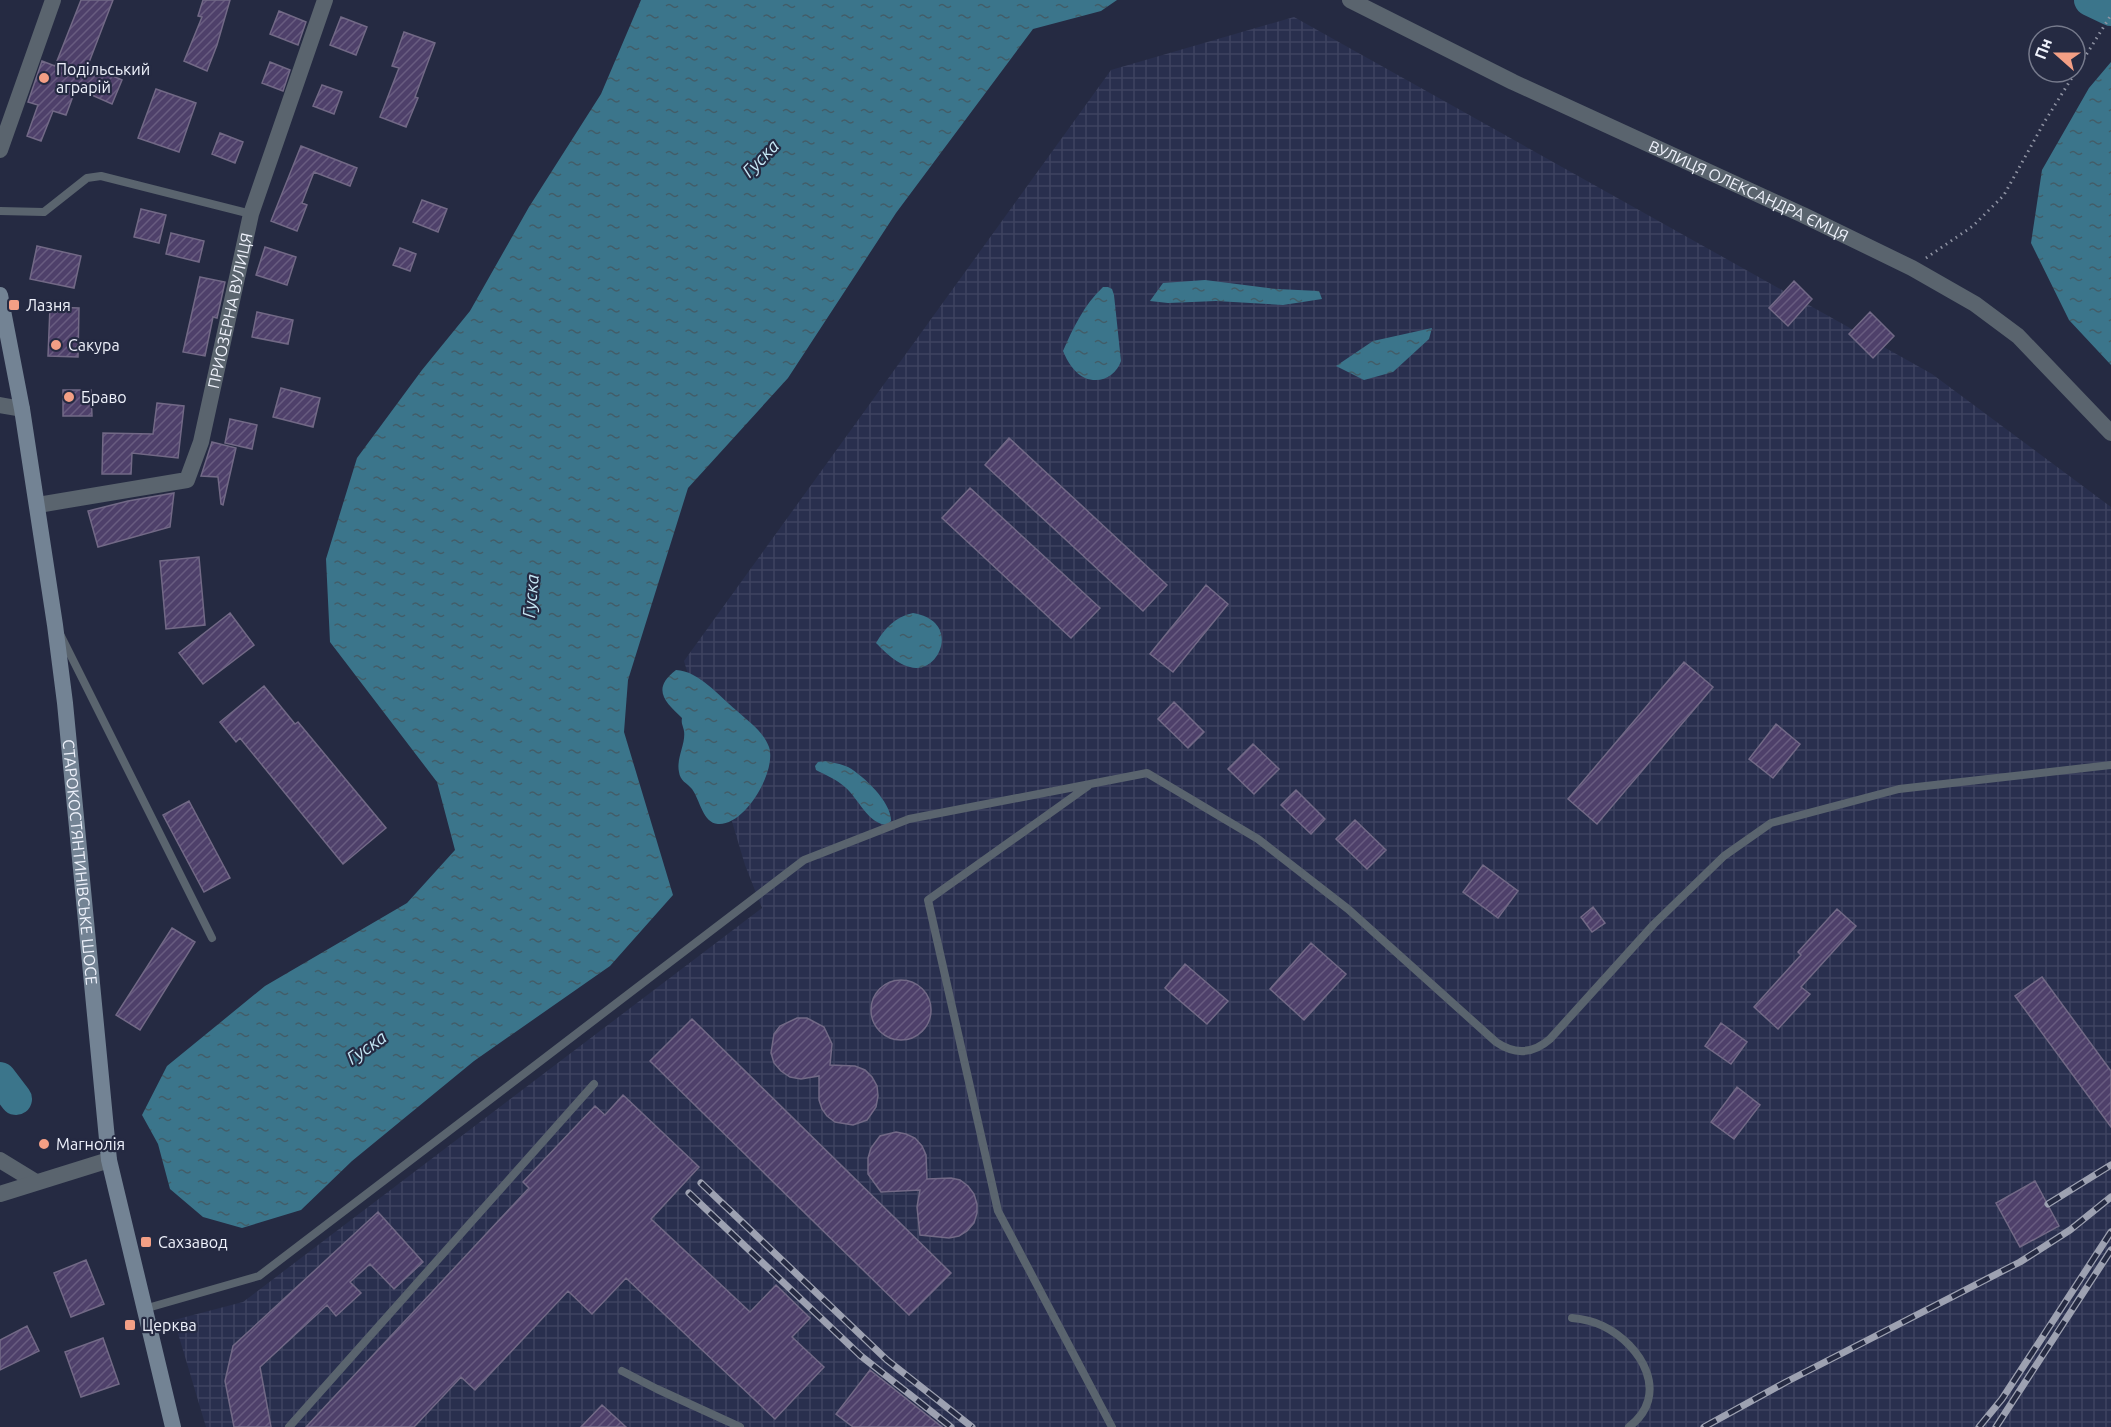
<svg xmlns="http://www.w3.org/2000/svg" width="2111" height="1427" viewBox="0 0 2111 1427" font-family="Ubuntu,sans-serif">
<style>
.industrial{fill:url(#industrial-grid)}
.water{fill:url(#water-ripples)}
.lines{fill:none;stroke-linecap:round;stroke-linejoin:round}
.river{stroke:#3b758b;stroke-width:32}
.building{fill:url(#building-hatch);stroke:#726986;stroke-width:1.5}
.path{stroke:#8f93a3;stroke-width:3;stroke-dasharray:1.5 4.5;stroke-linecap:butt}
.service{stroke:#5a646e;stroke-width:8}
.minor{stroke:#5a646e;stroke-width:16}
.secondary{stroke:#738394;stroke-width:16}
.rail-casing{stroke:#9da1b1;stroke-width:7}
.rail{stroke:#252a42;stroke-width:4.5;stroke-dasharray:14;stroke-linecap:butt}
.poi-dot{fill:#f39f85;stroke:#252a42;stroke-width:2}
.labels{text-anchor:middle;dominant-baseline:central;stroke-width:4.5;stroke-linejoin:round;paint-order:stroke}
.poi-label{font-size:16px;fill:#eff2fc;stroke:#252a42;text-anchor:start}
.street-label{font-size:16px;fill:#eff2fc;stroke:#252a42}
.water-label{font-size:18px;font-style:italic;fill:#c7e8f6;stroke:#252a42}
</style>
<defs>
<pattern id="industrial-grid" width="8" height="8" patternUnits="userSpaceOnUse" patternTransform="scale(1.5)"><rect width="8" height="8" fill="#292f4e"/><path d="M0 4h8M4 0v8" fill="none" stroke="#3e4360"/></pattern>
<pattern id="water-ripples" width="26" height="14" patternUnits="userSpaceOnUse" patternTransform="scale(1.5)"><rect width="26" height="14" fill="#3b758b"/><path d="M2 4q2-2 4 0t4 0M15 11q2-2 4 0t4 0" fill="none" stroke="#425d68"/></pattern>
<pattern id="building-hatch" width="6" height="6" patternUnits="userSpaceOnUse" patternTransform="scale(1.5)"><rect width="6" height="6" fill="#4e406a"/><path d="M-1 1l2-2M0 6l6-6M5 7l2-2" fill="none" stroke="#685c80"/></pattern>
</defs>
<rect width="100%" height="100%" fill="#252a42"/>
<path class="industrial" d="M 1294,17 L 1932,374 L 2111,507 L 2111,1427 L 206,1427 L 174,1320 L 243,1302 L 762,908 L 745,865 L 684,661 L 1111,70 Z"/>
<path class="water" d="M 641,0 L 1117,0 L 1101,11 L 1033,29 L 896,213 L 788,378 L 688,488 L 628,680 L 624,732 L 673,895 L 610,966 L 474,1061 L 352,1161 L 301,1210 L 242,1228 L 203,1217 L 170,1189 L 158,1144 L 142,1115 L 167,1066 L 265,986 L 407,903 L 455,850 L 437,782 L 330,642 L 326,559 L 357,458 L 422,370 L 470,311 L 529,207 L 601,94 Z
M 2111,62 L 2111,365 L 2069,320 L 2031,243 L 2042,170 L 2089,88 Z
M 1205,280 L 1277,289 L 1319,291 L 1322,299 L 1283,305 L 1216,301 L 1168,303 L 1150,301 L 1163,283 Z
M 1103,287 L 1108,287 L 1112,289 L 1114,295 L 1121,361 C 1116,376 1101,384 1085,378 C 1075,374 1067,361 1063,351 C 1073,328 1084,305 1103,287 Z
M 1432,328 L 1429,339 L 1393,372 L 1364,380 L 1336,366 L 1373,341 Z
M 913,613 C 960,621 941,669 916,668 C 900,667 887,654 876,643 C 885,628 895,617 913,613 Z
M 676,670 C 699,671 719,696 736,710 C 748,721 763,731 769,747 C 777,771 745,826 718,824 C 703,823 700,800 692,789 C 687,783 680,781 679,772 C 676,758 686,744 684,731 C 683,725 681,724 682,718 C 665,702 651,689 676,670 Z
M 826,761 C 833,763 842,764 848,767 C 864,776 892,803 891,821 L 887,825 C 868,824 858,798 845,787 C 837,780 826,775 816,770 L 815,766 L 818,762 Z"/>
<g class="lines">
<path class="river" d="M 2090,0 L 2111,10
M 0,1078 L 16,1099"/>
</g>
<path class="building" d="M 81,0 L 113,0 L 88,65 L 122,80 L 112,104 L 76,88 L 66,115 L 53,111 L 41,141 L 27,136 L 38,105 L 28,102 L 42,61 L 55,66 Z
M 203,0 L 230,0 L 217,45 L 207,71 L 184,61 L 202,17 L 198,16 Z
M 279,11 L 306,22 L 298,45 L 270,34 Z
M 341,17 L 367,27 L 356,55 L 330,45 Z
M 404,32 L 435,43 L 415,97 L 418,98 L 406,127 L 380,117 L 399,68 L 392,66 Z
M 270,62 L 290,70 L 283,91 L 262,83 Z
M 322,85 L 342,92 L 334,114 L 313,106 Z
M 156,89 L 196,103 L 179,152 L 138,138 Z
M 220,133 L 243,142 L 235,163 L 212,154 Z
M 301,146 L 357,168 L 350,186 L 314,172 L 302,203 L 307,205 L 297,231 L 271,221 Z
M 422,200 L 447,209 L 438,232 L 413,222 Z
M 141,209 L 166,215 L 159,243 L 134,237 Z
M 171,233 L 204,241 L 199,262 L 166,254 Z
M 37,246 L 81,256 L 74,288 L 30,279 Z
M 265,247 L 296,257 L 287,285 L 256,275 Z
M 400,248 L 416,254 L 410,271 L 393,265 Z
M 200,277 L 225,282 L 217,318 L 213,317 L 205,356 L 183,352 Z
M 1794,281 L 1812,299 L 1788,326 L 1769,308 Z
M 50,307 L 79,308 L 78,357 L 48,356 Z
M 257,312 L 293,320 L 288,344 L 252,337 Z
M 1870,312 L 1894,336 L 1873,358 L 1849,334 Z
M 281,388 L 320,398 L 313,427 L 273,417 Z
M 63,390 L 91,390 L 92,416 L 63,416 Z
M 157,403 L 184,406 L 178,458 L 132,453 L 131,474 L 102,474 L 103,433 L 153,434 Z
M 230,419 L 257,425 L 252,449 L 225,443 Z
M 1009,438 L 1167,585 L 1143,611 L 985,465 Z
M 212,442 L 236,448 L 223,505 L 221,504 L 218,477 L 201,476 Z
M 970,488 L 1100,608 L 1071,638 L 942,518 Z
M 174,493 L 170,527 L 98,547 L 88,511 L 128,501 Z
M 199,557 L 205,625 L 166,629 L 160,561 Z
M 1206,585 L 1228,604 L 1173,672 L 1150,654 Z
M 230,613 L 254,645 L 203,684 L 179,653 Z
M 1684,662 L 1713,687 L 1597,824 L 1568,799 Z
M 264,686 L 295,724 L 298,722 L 386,828 L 343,864 L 240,738 L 236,742 L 220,722 Z
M 1174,702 L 1204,732 L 1188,748 L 1158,719 Z
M 1776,724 L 1800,744 L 1773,778 L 1749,759 Z
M 1253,744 L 1279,769 L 1254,794 L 1228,769 Z
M 1296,790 L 1325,819 L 1311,834 L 1281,805 Z
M 189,801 L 230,878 L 204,892 L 163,815 Z
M 1355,820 L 1386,850 L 1367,869 L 1336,839 Z
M 1483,865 L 1518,891 L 1498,918 L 1463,892 Z
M 1593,907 L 1605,923 L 1592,932 L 1581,917 Z
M 1837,909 L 1856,926 L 1801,987 L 1810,994 L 1778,1029 L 1754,1007 L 1801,955 L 1798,952 Z
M 172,928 L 195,942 L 140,1030 L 116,1015 Z
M 1311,943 L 1346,974 L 1304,1020 L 1270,989 Z
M 1185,964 L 1228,1001 L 1207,1024 L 1165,988 Z
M 2042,977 L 2111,1071 L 2111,1127 L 2015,996 Z
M871 1010a30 30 0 1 1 60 0a30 30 0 1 1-60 0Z
M 797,1018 L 807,1018 L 824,1027 L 832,1044 L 830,1065 L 855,1066 L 865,1070 L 872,1077 L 877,1086 L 878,1096 L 876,1107 L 867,1120 L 853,1125 L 835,1122 L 827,1116 L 822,1109 L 819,1100 L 819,1076 L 801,1079 L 790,1077 L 781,1071 L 774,1063 L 771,1053 L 774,1034 L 780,1026 Z
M 692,1019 L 951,1273 L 909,1315 L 650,1061 Z
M 1721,1023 L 1747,1042 L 1731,1064 L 1705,1046 Z
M 1737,1087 L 1760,1105 L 1734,1139 L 1711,1122 Z
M 623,1095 L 699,1167 L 651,1219 L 750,1312 L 776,1285 L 810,1318 L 792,1337 L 824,1367 L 775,1419 L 626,1278 L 592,1314 L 568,1291 L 475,1390 L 461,1377 L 414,1427 L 306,1427 L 529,1188 L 523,1182 L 595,1106 L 605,1115 Z
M 896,1132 L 906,1134 L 915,1138 L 922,1146 L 926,1155 L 927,1179 L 951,1178 L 960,1180 L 968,1186 L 974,1194 L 977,1204 L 977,1213 L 974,1223 L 967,1231 L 959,1236 L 949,1238 L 920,1235 L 917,1207 L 920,1190 L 881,1192 L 868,1174 L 868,1158 L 871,1148 L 880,1136 Z
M 2035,1181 L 2059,1226 L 2020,1247 L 1996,1203 Z
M 378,1212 L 423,1262 L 394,1289 L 370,1264 L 350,1282 L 361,1293 L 336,1316 L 327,1305 L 260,1367 L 271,1427 L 234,1427 L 225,1381 L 233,1346 Z
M 86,1260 L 104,1304 L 71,1317 L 54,1273 Z
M 27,1326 L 39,1351 L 0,1370 L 0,1340 Z
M 103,1338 L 119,1384 L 81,1397 L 65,1352 Z
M 870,1370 L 942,1427 L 853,1427 L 836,1414 Z
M 602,1405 L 626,1427 L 581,1427 Z"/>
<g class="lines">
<path class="path" d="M 1926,258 L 1973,226 L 2004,195 L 2045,121 L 2111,15"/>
<path class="service" d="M 0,211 L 44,212 L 87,178 L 101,176 L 251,214
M 61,636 L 212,938
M 1088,786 L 928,900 L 998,1211 L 1112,1427
M 144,1309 L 259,1276 L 804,860 L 909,819 L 1147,773 L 1258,839 L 1348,909 L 1496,1042 C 1515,1055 1533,1054 1550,1039 L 1654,924 L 1724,856 L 1771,823 L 1899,789 L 2111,765
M 1572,1318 C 1583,1319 1593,1321 1603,1326 C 1642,1345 1671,1395 1629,1427
M 622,1371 L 657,1389 L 740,1427
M 289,1427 L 594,1084"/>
<g class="minor">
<path id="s1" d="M 1350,0 L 1513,82 L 1803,215 L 1912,268 L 1975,304 L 2018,336 L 2111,433"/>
<path d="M 0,150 L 53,0"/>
<path d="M 0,405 L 22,409"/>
<path id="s2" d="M 38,505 L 187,480 L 201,442 L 251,214 L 325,0"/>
<path d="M 0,1160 L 36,1182"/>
<path d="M 0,1194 L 109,1160"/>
</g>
<path class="secondary" id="s3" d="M 0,295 L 22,409 L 55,625 L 65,703 L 109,1160 L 173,1427"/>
<g class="rail-casing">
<path id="rail" d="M 701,1183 L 887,1360 L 972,1427
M 689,1193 L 861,1356 L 951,1427
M 2048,1204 L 2111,1165
M 1704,1427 L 1786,1382 L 2020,1262 L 2070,1230 L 2111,1197
M 1979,1427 L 2002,1399 L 2111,1232
M 1996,1427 L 2111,1250"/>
</g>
<use href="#rail" class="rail"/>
</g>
<g class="poi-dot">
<circle cx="44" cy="78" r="6"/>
<rect x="8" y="299" width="12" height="12" rx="3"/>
<circle cx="56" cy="345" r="6"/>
<circle cx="69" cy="397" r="6"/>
<circle cx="44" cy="1144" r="6"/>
<rect x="140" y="1236" width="12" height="12" rx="3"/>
<rect x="124" y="1319" width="12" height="12" rx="3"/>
</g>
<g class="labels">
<g class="poi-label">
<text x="56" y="69">Подільський<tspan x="56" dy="18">аграрій</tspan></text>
<text x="26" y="305">Лазня</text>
<text x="68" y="345">Сакура</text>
<text x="81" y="397">Браво</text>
<text x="56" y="1144">Магнолія</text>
<text x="158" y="1242">Сахзавод</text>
<text x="142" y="1325">Церква</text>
</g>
<g class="street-label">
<text stroke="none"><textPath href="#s1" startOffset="442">ВУЛИЦЯ ОЛЕКСАНДРА ЄМЦЯ</textPath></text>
<text stroke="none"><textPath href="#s2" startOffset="326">ПРИОЗЕРНА ВУЛИЦЯ</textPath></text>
<text stroke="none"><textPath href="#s3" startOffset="573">СТАРОКОСТЯНТИНІВСЬКЕ ШОСЕ</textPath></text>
</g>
<g class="water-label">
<text transform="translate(760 158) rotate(-46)">Гуска</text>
<text transform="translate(530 596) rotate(-85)">Гуска</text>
<text transform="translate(366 1047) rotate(-35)">Гуска</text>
</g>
</g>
<g transform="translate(2057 54) rotate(291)"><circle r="28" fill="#252a42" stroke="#767a8c" stroke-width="1.5"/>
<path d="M0-4.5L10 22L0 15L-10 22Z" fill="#f39f85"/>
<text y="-9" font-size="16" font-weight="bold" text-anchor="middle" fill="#eff2fc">Пн</text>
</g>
</svg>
